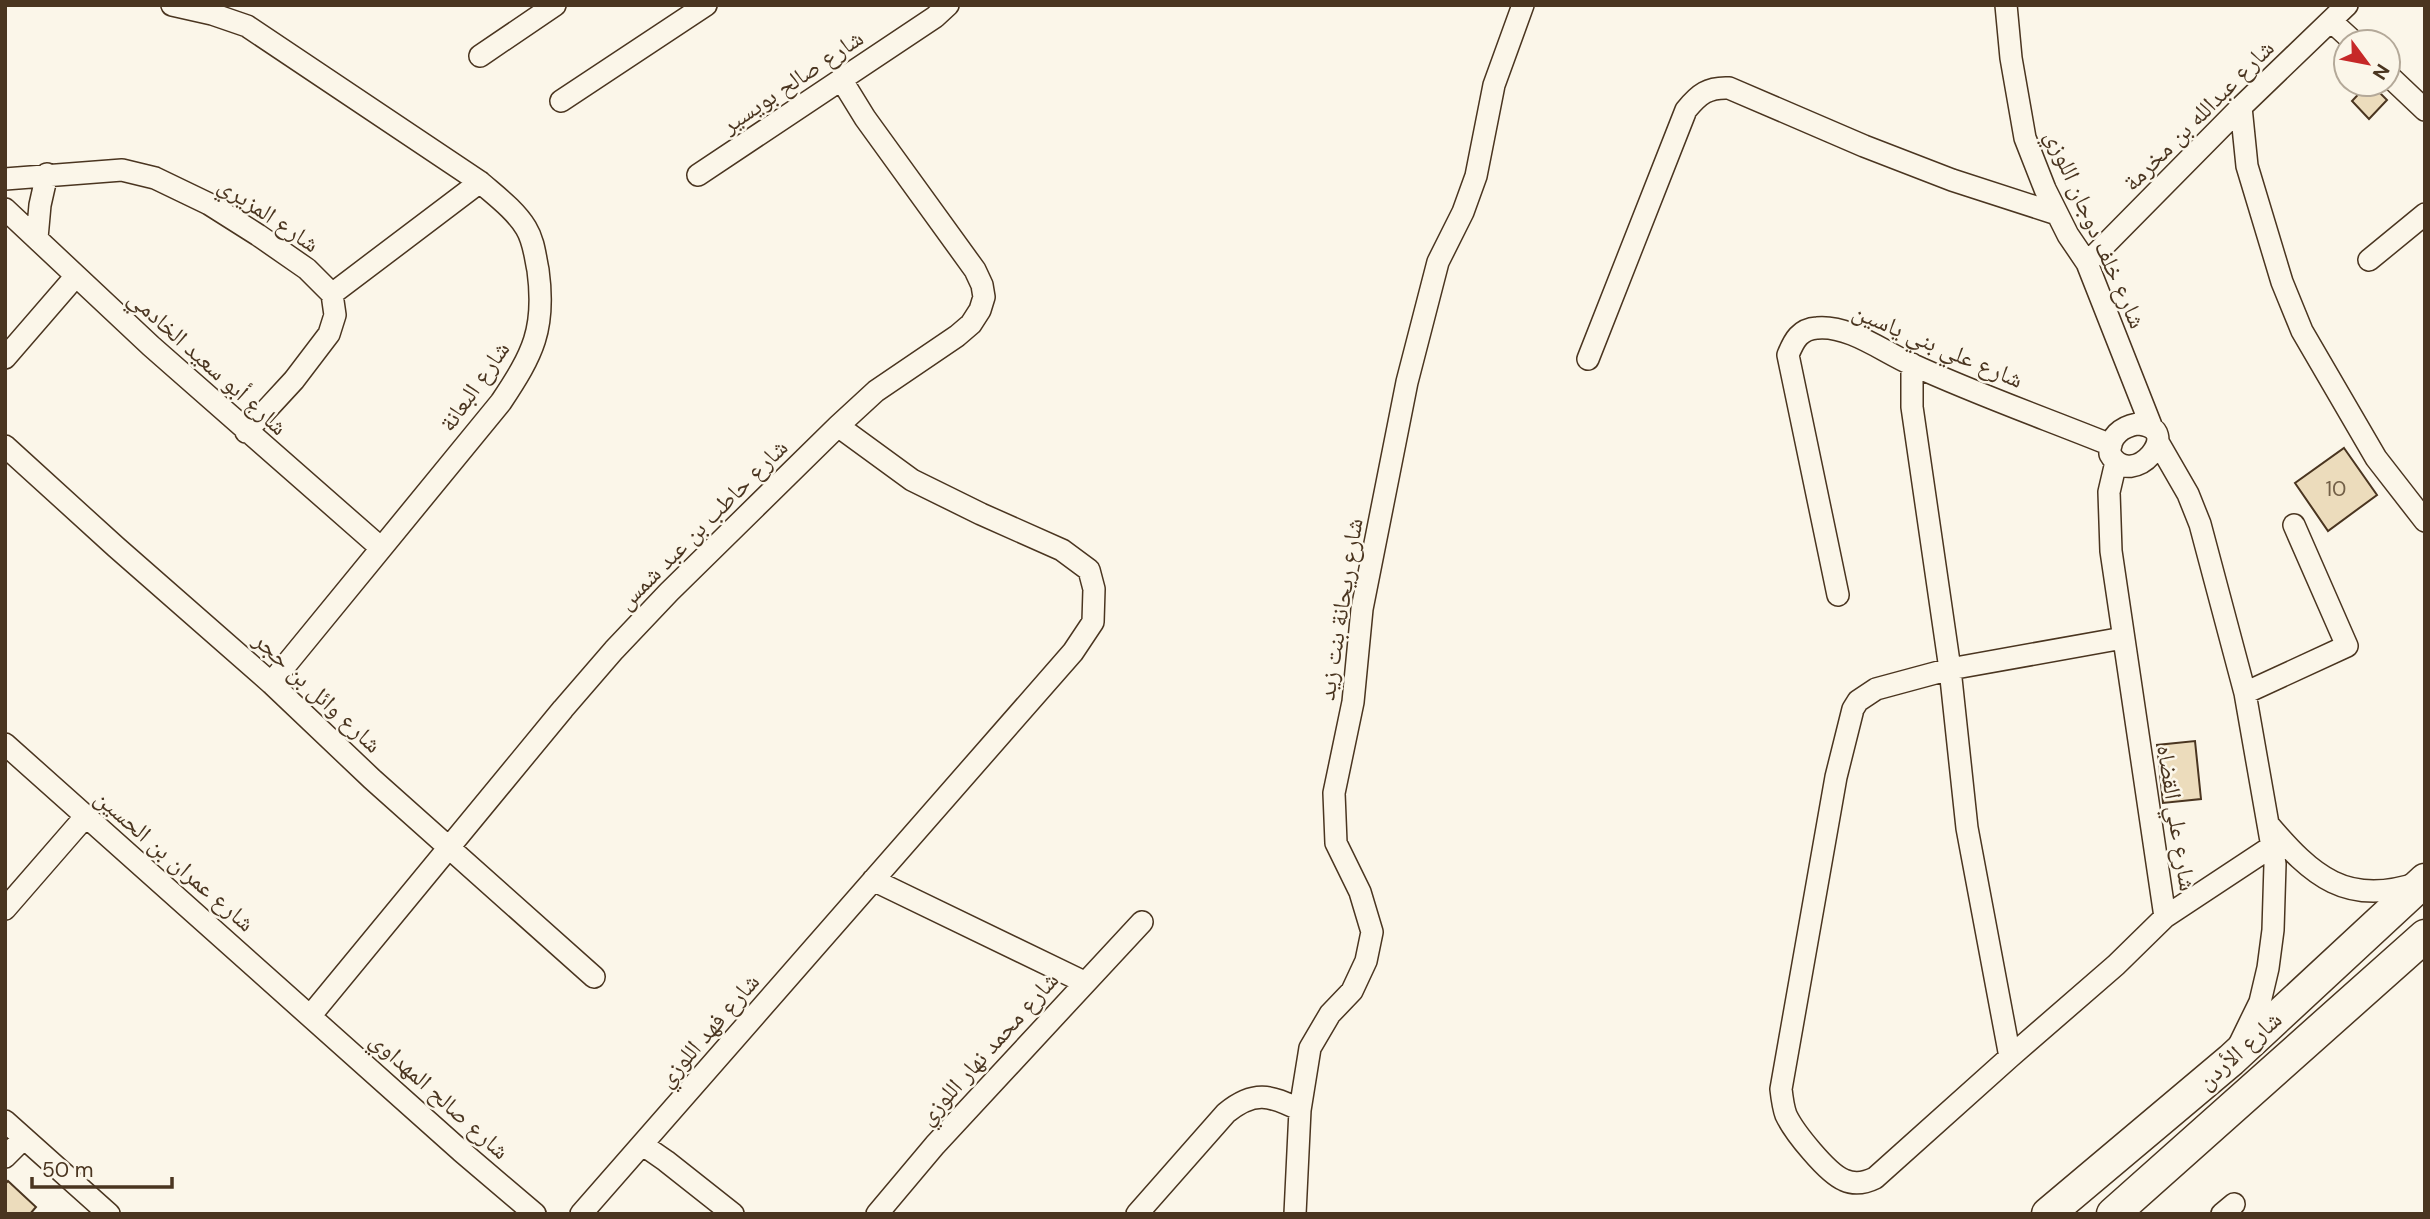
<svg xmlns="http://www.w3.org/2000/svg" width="2430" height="1219" viewBox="0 0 2430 1219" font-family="'DM Sans','Noto Naskh Arabic',sans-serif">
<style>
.building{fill:#ecdcbc;stroke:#4a3520;stroke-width:2}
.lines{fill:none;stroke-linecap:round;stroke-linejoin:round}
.minor-casing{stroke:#4a3520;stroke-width:24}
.highway-casing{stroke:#4a3520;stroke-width:35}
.minor{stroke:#fbf6e9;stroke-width:21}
.highway{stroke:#fbf6e9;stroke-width:32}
.labels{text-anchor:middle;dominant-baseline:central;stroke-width:5;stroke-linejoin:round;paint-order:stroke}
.number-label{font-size:21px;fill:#725f47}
.street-label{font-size:24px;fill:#4a3520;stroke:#fbf6e9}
</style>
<rect width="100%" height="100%" fill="#fbf6e9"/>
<path class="building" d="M 2368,84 L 2371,84 L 2387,100 L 2369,119 L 2352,101 Z
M 2344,448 L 2377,495 L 2328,531 L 2295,483 Z
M 2195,741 L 2201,799 L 2163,803 L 2157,745 Z
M 8,1181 L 36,1207 L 30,1214 L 5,1214 L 5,1184 Z"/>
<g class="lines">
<g class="minor-casing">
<path id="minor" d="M 172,5 L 212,14 L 247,26 L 480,182 C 496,196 515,210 526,228 C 534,241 535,256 538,270 C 546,329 533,354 501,402 L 271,683
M 2006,5 L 2011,58 L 2025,138 L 2045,189 L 2068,235 L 2087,263 L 2152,428
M 2331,21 L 2354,42
M 480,56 L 555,5
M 2388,75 L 2425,110
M 561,101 L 706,5
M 2241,107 L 2247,166 L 2282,282 L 2302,331 L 2376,458 L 2425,521
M 698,175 L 935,17 L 948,5
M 5,179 L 122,170 L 155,178 L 209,204 L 258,235 L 307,269 L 332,294 L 335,315 L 329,334 L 294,380 L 246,432
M 5,209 L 151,346 L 381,548
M 37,238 L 40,205 L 47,174
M 2369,260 L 2425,214
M 2087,263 L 2241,107 L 2347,5
M 332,294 L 480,182
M 5,358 L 75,277
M 1588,359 L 1686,110 C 1699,94 1708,87 1729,88 L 1864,146 L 1952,180 L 2057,214
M 1912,364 L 1912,407 L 1950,669 L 1967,828 L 2010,1057
M 2137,424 C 2188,427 2132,493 2110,454 C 2109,437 2121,427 2137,424 Z
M 2158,442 L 2188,494 L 2200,524 L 2245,693 L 2275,864 L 2273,930 L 2268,968 L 2260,1002 L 2240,1043
M 5,446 L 116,547 L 271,683 L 372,779 L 594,977
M 2116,462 L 2109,492 L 2111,551 L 2165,917 L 2116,965 L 2010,1057 L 1875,1178 C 1865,1183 1855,1185 1844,1180 C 1827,1173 1794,1132 1786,1115 C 1783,1107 1782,1098 1781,1089 L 1836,777 L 1853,709 L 1858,701 L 1876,689 L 1950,669 L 2123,638
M 1838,595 L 1788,355 C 1794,340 1800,329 1817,328 C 1849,325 1882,351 1911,364 C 1976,394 2044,418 2111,445
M 2245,693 L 2347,646 L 2294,525
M 5,744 L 461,1151 L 535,1214
M 2268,824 C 2312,876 2347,907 2418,883
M 873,880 L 1084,982
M 5,909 L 85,817
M 2165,917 L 2280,841
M 311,1015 L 563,709 L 614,650 L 669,592 L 838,426 L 876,391 L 957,336 L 971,324 L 980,310 L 984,297 L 982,285 L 975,270 L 865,118 L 841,79
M 5,1121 L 109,1214
M 643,1145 L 666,1161 L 733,1214
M 5,1157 L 24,1138
M 581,1214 L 1073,652 L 1093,622 L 1094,589 L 1089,570 L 1062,550 L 981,514 L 912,480 L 838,426
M 877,1214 L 935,1145 L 1142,922
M 1137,1214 L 1226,1113 C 1254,1090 1270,1095 1300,1110
M 1295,1214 L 1300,1110 L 1310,1048 L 1330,1014 L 1352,991 L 1366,961 L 1372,932 L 1360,892 L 1336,843 L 1334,793 L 1353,702 L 1362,609 L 1407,382 L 1438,262 L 1463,212 L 1476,176 L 1494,85 L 1523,5
M 2222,1214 L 2234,1204"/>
</g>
<g class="highway-casing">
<path id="highway" d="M 2048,1214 L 2231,1060 L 2425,880
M 2113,1214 L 2425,936"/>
</g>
<use href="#minor" class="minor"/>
<use href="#highway" class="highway"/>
</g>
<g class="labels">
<g class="number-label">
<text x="2336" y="489">10</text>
</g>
<g class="street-label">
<text transform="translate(792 81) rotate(-34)">شارع صالح بويسير</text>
<text transform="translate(2198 115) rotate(-45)">شارع عبدالله بن مخرمة</text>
<text transform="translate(269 214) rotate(34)">شارع المزيري</text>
<text transform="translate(2096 229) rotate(66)">شارع خلف دوجان اللوزي</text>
<text transform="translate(1938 345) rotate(23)">شارع علي بني ياسين</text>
<text transform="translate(208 362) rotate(42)">شارع أبو سعيد الخادمي</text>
<text transform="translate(474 386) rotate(-55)">شارع البعانة</text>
<text transform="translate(702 524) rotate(-45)">شارع حاطب بن عبد شمس</text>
<text transform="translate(1340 609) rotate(-81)">شارع ريحانة بنت زيد</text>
<text transform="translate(318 692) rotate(43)">شارع وائل بن حجر</text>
<text transform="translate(2177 818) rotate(81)">شارع علي القضاه</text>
<text transform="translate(175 860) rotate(41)">شارع عمران بن الحسين</text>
<text transform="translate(708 1030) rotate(-49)">شارع فهد اللوزي</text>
<text transform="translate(988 1048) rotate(-48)">شارع محمد نهار اللوزي</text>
<text transform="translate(2239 1050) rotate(-42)">شارع الأردن</text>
<text transform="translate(440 1095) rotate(42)">شارع صالح المهداوي</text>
</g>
</g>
<rect width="2430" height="1219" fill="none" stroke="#4a3520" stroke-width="14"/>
<g transform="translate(2367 63) rotate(122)"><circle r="33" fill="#fbf6e9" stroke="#b4a999" stroke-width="2"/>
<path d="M0-5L12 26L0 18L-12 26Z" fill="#c62828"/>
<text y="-10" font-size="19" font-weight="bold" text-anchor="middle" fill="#4a3520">N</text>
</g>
<path d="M32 1177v10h140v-10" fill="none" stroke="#4a3520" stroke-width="3.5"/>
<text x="42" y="1177" font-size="21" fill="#4a3520" stroke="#fbf6e9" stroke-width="5" paint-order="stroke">50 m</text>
</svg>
